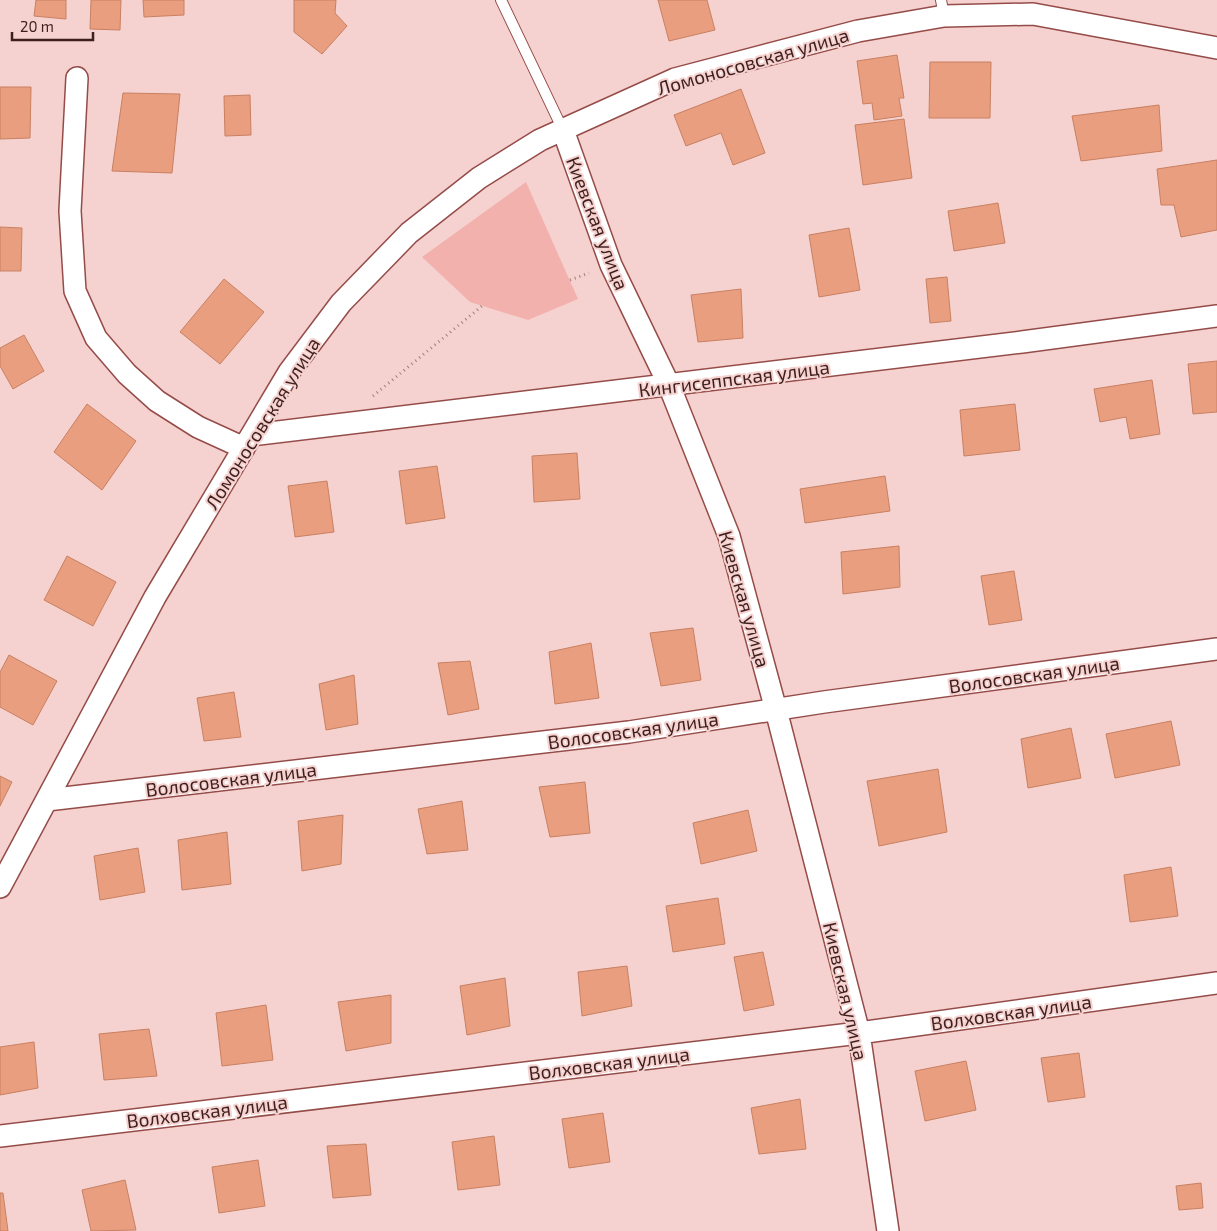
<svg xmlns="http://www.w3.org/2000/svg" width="1217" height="1231" viewBox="0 0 1217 1231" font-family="'Exo 2',sans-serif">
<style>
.green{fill:#f3b1ad}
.building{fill:#e99e7f;stroke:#c88062}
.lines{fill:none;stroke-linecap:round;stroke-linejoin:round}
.service-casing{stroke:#954c49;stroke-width:12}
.minor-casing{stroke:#954c49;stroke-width:24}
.path{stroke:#a1807d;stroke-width:3;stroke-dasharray:1 4;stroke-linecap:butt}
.service{stroke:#fff;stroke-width:10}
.minor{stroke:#fff;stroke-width:21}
.labels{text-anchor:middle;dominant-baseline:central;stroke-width:4;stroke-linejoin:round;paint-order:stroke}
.street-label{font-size:19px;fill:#3e1f1d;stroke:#f5d2cf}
</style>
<rect width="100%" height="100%" fill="#f5d2cf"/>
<path class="green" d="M 526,182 L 578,299 L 528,320 L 470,302 L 422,257 Z"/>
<path class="building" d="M 36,0 L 66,0 L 66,19 L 34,16 Z
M 91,0 L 121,0 L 120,30 L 90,29 Z
M 143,0 L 184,0 L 184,15 L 144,17 Z
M 294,0 L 336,0 L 335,13 L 347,26 L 322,54 L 294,32 Z
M 658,0 L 707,0 L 715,30 L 669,41 Z
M 897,55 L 904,98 L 899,98 L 902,116 L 874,120 L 872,103 L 863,104 L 857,61 Z
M 930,62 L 991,62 L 990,118 L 929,118 Z
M 0,87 L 31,87 L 30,138 L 0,139 Z
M 741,89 L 765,153 L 733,165 L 721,133 L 686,146 L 674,115 Z
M 123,93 L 180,94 L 172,173 L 112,171 Z
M 250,95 L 251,135 L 225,136 L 224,96 Z
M 1159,105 L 1162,151 L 1081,161 L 1072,116 Z
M 904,119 L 912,178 L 863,185 L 855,125 Z
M 1217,160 L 1217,230 L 1181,237 L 1174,205 L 1161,205 L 1157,169 Z
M 998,203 L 1005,243 L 954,251 L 948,211 Z
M 0,227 L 22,228 L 21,271 L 0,271 Z
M 849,228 L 860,290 L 819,297 L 809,235 Z
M 947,277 L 951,321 L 930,323 L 926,279 Z
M 224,279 L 264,312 L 220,364 L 180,332 Z
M 741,289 L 743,338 L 698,342 L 691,295 Z
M 24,335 L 44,371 L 13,389 L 0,366 L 0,348 Z
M 1217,361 L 1217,412 L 1193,414 L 1188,364 Z
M 1152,380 L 1160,434 L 1130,439 L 1126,417 L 1100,422 L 1094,389 Z
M 87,404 L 136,441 L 102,490 L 54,452 Z
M 1015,404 L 1020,450 L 964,456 L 960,410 Z
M 577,453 L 580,499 L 534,502 L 532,456 Z
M 437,466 L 445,518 L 406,524 L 399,471 Z
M 885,476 L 890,511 L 805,523 L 800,489 Z
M 327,481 L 334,532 L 295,537 L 288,486 Z
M 899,546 L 900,587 L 843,594 L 841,552 Z
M 67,556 L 116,582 L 93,626 L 44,600 Z
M 1014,571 L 1022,620 L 989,625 L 981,576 Z
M 693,628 L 701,680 L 661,686 L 650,633 Z
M 591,643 L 599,698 L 555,704 L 549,652 Z
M 9,655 L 57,681 L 33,725 L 0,707 L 0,672 Z
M 470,661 L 479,709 L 448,715 L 438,663 Z
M 354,675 L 358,724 L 326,730 L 319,684 Z
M 234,692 L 241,737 L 204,741 L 197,698 Z
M 1171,721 L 1180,765 L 1115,778 L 1106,734 Z
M 1071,728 L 1081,778 L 1028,788 L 1021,739 Z
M 938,769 L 947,832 L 879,846 L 867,781 Z
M 0,776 L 12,782 L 0,806 Z
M 585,782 L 590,833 L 550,837 L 539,787 Z
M 462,801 L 468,850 L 427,854 L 418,809 Z
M 748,810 L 757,851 L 701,864 L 693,823 Z
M 343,815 L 341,864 L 302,871 L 298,821 Z
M 227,832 L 231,884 L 182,890 L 178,840 Z
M 138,848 L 145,892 L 100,900 L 94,856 Z
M 1171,867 L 1178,916 L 1130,922 L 1124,875 Z
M 718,898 L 725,944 L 673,952 L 666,906 Z
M 763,952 L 774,1005 L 744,1011 L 734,957 Z
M 627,966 L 632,1006 L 582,1016 L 578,972 Z
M 505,978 L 510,1026 L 467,1035 L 460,986 Z
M 391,995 L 391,1043 L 346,1051 L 338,1002 Z
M 266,1005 L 273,1060 L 222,1066 L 216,1013 Z
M 149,1029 L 157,1076 L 104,1080 L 99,1034 Z
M 34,1042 L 38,1088 L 0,1095 L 0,1047 Z
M 1079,1053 L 1085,1097 L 1048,1102 L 1041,1058 Z
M 966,1061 L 976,1110 L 925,1121 L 915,1071 Z
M 800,1099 L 806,1149 L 759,1154 L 751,1108 Z
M 603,1113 L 610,1162 L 569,1168 L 562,1119 Z
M 494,1136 L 500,1185 L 458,1190 L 452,1142 Z
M 366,1144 L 371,1195 L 333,1198 L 327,1146 Z
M 258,1160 L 265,1206 L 219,1213 L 212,1167 Z
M 125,1180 L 136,1230 L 91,1231 L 82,1190 Z
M 1201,1183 L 1203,1208 L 1179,1210 L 1176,1186 Z
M 0,1193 L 3,1193 L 8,1231 L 0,1231 Z"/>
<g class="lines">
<g class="service-casing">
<path id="service" d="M 501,0 L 563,130
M 941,0 L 944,16"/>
</g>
<g class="minor-casing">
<path id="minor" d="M 77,78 L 70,211 L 75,291 L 96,338 L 127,374 L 157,401 L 198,427 L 244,448
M 563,130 L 611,265 L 669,385 L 729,536 L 776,710 L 859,1033 L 888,1231
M 252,435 L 1022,342 L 1217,316
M 47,800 L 629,732 L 824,702 L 1217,649
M 0,887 L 155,597 L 289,372 L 341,303 L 409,233 L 479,178 L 540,140 L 675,79 L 858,31 L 944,16 L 1033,14 L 1217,48
M 0,1136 L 859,1033 L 1217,983"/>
</g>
<path class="path" d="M 570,280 L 589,273
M 373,396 L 482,306"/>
<use href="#service" class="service"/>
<use href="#minor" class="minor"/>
</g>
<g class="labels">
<g class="street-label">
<text transform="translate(753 61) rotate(-16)">Ломоносовская улица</text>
<text transform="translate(598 223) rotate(69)">Киевская улица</text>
<text transform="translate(734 378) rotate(-7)">Кингисеппская улица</text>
<text transform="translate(262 423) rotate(-58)">Ломоносовская улица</text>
<text transform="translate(745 599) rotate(74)">Киевская улица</text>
<text transform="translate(1034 674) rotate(-8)">Волосовская улица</text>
<text transform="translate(633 730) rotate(-8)">Волосовская улица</text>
<text transform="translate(231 779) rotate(-7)">Волосовская улица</text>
<text transform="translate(846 991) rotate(77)">Киевская улица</text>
<text transform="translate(1011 1012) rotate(-8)">Волховская улица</text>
<text transform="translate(609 1063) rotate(-7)">Волховская улица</text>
<text transform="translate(207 1111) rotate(-7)">Волховская улица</text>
</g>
</g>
<path d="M12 32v8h81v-8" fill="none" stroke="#3e1f1d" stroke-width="2.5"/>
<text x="20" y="32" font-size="15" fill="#3e1f1d" stroke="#f5d2cf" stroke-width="4" paint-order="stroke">20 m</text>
</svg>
